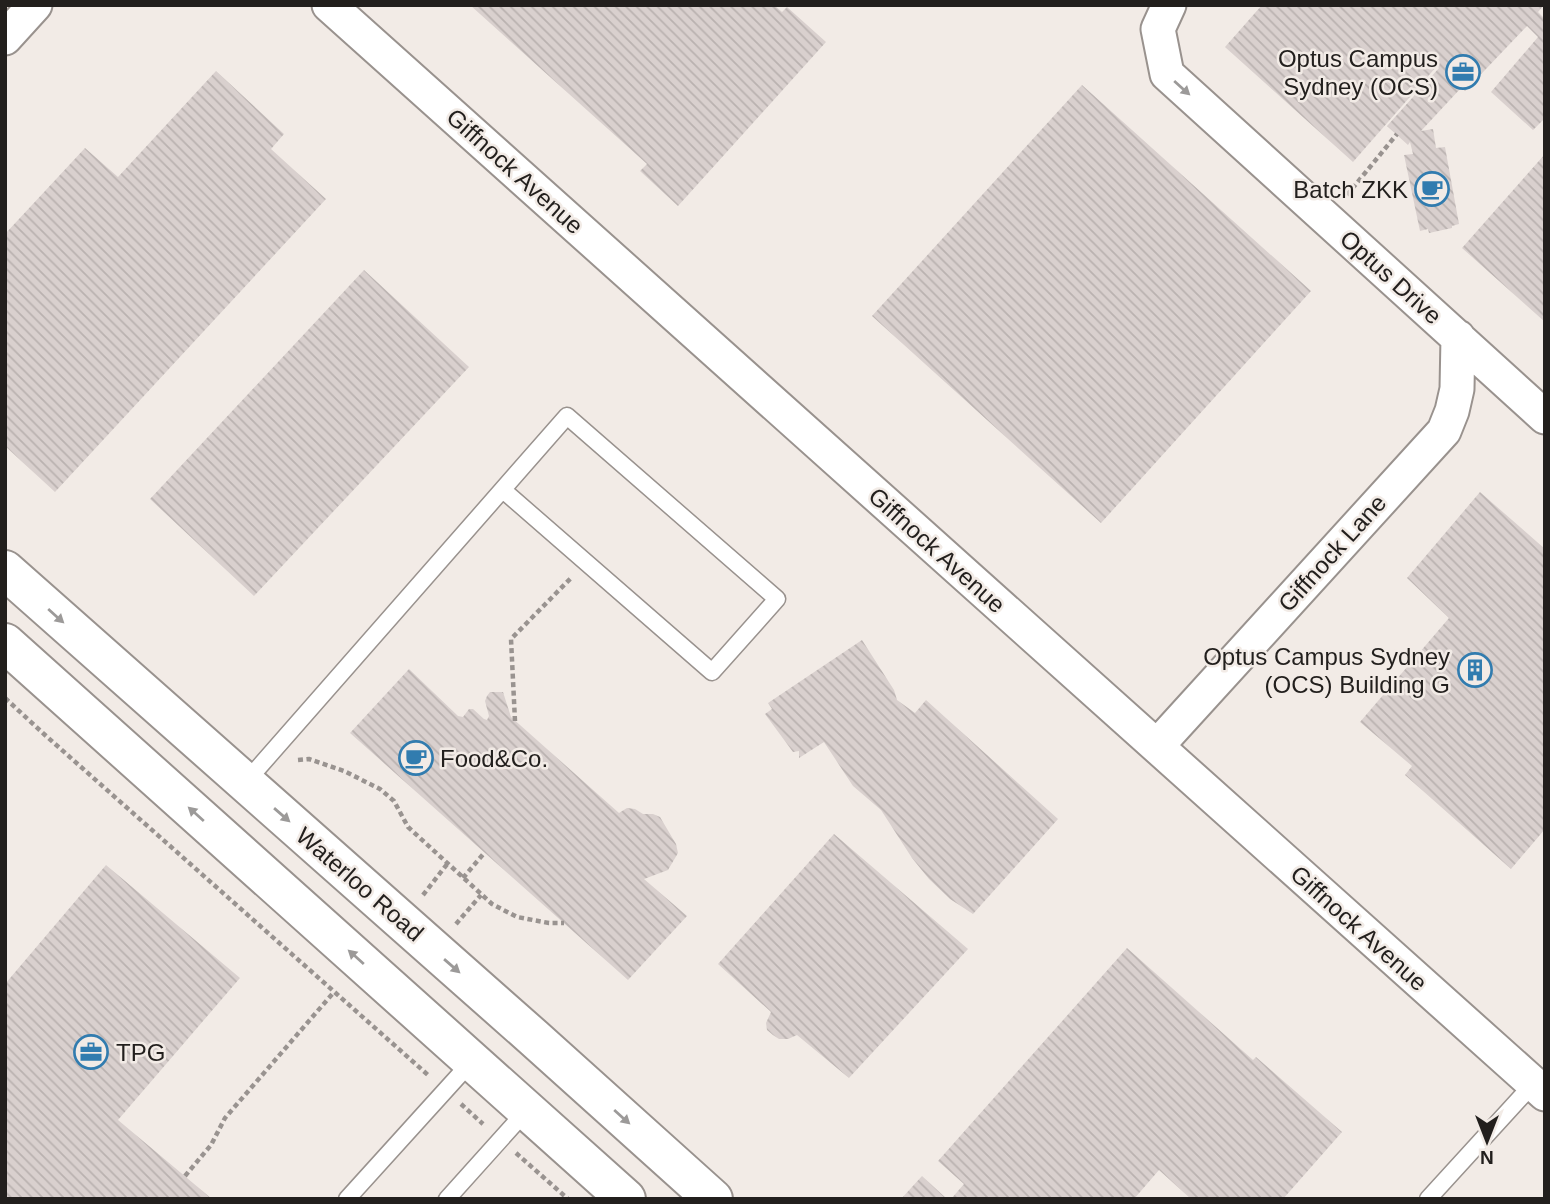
<svg xmlns="http://www.w3.org/2000/svg" width="1550" height="1204" viewBox="0 0 1550 1204" font-family="Arial,sans-serif">
<style>
.building{fill:url(#building-back-hatch)}
.lines{fill:none;stroke-linecap:round;stroke-linejoin:round}
.service-casing{stroke:#99928e;stroke-width:19}
.minor-casing{stroke:#99928e;stroke-width:37}
.tertiary-casing{stroke:#99928e;stroke-width:42}
.path{stroke:#999390;stroke-width:4.5;stroke-dasharray:5 3.5;stroke-linecap:butt}
.service{stroke:#fff;stroke-width:16}
.minor{stroke:#fff;stroke-width:33}
.tertiary{stroke:#fff;stroke-width:38}
.oneway{fill:#9c9a99}
.labels{text-anchor:middle;dominant-baseline:central;stroke-width:5;stroke-linejoin:round;paint-order:stroke}
.poi-label{font-size:24px;fill:#221f1d;stroke:#f2ebe6;text-anchor:end}
.street-label{font-size:24px;fill:#221f1d;stroke:#f2ebe6}
</style>
<defs>
<pattern id="building-back-hatch" width="6" height="6" patternUnits="userSpaceOnUse" patternTransform="scale(1.75)"><rect width="6" height="6" fill="#d9d0ce"/><path d="M-1 5l2 2M0 0l6 6M5-1l2 2" fill="none" stroke="#bab2b0"/></pattern>
</defs>
<rect width="100%" height="100%" fill="#f2ebe6"/>
<path class="building" d="M 470,5 L 774,5 L 782,12 L 787,7 L 826,42 L 678,206 L 640,171 L 647,164 Z
M 1262,5 L 1544,5 L 1538,12 L 1545,19 L 1545,118 L 1533,130 L 1491,92 L 1538,37 L 1527,26 L 1465,91 L 1461,88 L 1421,131 L 1433,129 L 1436,148 L 1445,147 L 1459,224 L 1452,226 L 1452,228 L 1429,233 L 1428,229 L 1420,231 L 1404,155 L 1413,154 L 1410,142 L 1408,145 L 1387,126 L 1439,68 L 1437,66 L 1353,162 L 1225,47 Z
M 216,71 L 284,134 L 271,149 L 326,199 L 55,492 L 5,446 L 5,234 L 85,148 L 118,177 Z
M 1082,85 L 1311,291 L 1101,523 L 872,316 Z
M 1545,154 L 1545,322 L 1462,248 Z
M 364,270 L 469,367 L 254,596 L 150,499 Z
M 1480,492 L 1545,549 L 1545,829 L 1511,869 L 1405,775 L 1412,766 L 1360,722 L 1449,618 L 1407,578 Z
M 862,640 L 894,690 L 897,700 L 915,713 L 926,700 L 1058,819 L 973,914 L 950,899 L 929,879 L 912,858 L 881,810 L 853,786 L 824,742 L 799,758 L 799,751 L 793,752 L 765,714 L 772,709 L 768,703 Z
M 409,669 L 458,716 L 463,717 L 469,709 L 473,709 L 484,719 L 487,720 L 489,716 L 485,701 L 487,696 L 490,692 L 503,692 L 511,717 L 619,813 L 627,808 L 635,809 L 643,814 L 653,814 L 660,817 L 676,844 L 678,853 L 668,870 L 644,879 L 687,916 L 628,980 L 350,733 Z
M 834,834 L 968,949 L 849,1078 L 797,1035 L 788,1039 L 779,1039 L 773,1035 L 767,1030 L 766,1023 L 771,1012 L 718,964 Z
M 106,865 L 240,978 L 118,1120 L 212,1199 L 5,1199 L 5,984 Z
M 1127,948 L 1253,1060 L 1256,1057 L 1342,1132 L 1283,1199 L 1191,1199 L 1159,1170 L 1134,1199 L 951,1199 L 964,1184 L 938,1161 Z
M 922,1176 L 947,1199 L 901,1199 Z"/>
<g class="lines">
<g class="service-casing">
<path id="service" d="M 245,783 L 567,416 L 777,599 L 712,672 L 503,490
M 347,1199 L 472,1061
M 447,1199 L 527,1110
M 1428,1199 L 1533,1084"/>
</g>
<g class="minor-casing">
<path id="minor" d="M 329,5 L 1545,1094
M 1169,5 L 1158,29 L 1167,74 L 1545,417
M 5,38 L 35,5
M 1157,746 L 1444,431 L 1452,411 L 1457,389 L 1458,337"/>
</g>
<g class="tertiary-casing">
<path id="tertiary" d="M 5,570 L 534,1038 L 713,1199
M 5,643 L 626,1199"/>
</g>
<path class="path" d="M 1347,195 L 1397,134
M 5,698 L 45,735 L 428,1075
M 515,721 L 511,639 L 571,578
M 298,760 L 309,759 L 344,771 L 380,789 L 394,801 L 408,827 L 492,904 L 517,917 L 549,923 L 564,923
M 463,878 L 485,852
M 423,895 L 448,863
M 456,924 L 481,895
M 461,1104 L 483,1124
M 516,1153 L 568,1199
M 185,1176 L 211,1145 L 225,1118 L 334,992"/>
<use href="#service" class="service"/>
<use href="#minor" class="minor"/>
<use href="#tertiary" class="tertiary"/>
</g>
<defs><path id="oneway-solid" d="M-6-.8H1V-3.2L6.5 0L1 3.2V.8H-6Z" transform="scale(1.75)"/></defs>
<g class="oneway">
<use href="#oneway-solid" transform="translate(1182 88) rotate(42)"/>
<use href="#oneway-solid" transform="translate(56 616) rotate(42)"/>
<use href="#oneway-solid" transform="translate(196 814) rotate(-138)"/>
<use href="#oneway-solid" transform="translate(282 815) rotate(41)"/>
<use href="#oneway-solid" transform="translate(356 957) rotate(-138)"/>
<use href="#oneway-solid" transform="translate(452 966) rotate(41)"/>
<use href="#oneway-solid" transform="translate(622 1117) rotate(42)"/>
</g>
<defs>
<g id="office-ring" transform="scale(1.75)"><circle r="9.5" fill="#f2ebe6" stroke="#317caf" stroke-width="1.5"/><path d="M-6-3h4V-5.5h4V-3h4V5H-6ZM-1-4.5V-3h2v-1.5ZM-6 0V1H6V0Z" fill="#317caf"/></g>
<g id="cafe-ring" transform="scale(1.75)"><circle r="9.5" fill="#f2ebe6" stroke="#317caf" stroke-width="1.5"/><path d="M-5.5-4.5H6V0H3Q3 3.5 0 3.5H-2.5Q-5.5 3.5-5.5 0ZM3-3.2v2h1.7v-2ZM-6 4.5H4V6H-6Z" fill="#317caf"/></g>
<g id="building-ring" transform="scale(1.75)"><circle r="9.5" fill="#f2ebe6" stroke="#317caf" stroke-width="1.5"/><path d="M-4-6H4V6H1V3H-1V6H-4ZM-2.5-4.3h1.7v1.8h-1.7ZM.8-4.3h1.7v1.8H.8ZM-2.5-1h1.7V.8h-1.7ZM.8-1h1.7V.8H.8Z" fill="#317caf"/></g>
</defs>
<g fill-rule="evenodd">
<use href="#office-ring" x="1463" y="72"/>
<use href="#cafe-ring" x="1432" y="189"/>
<use href="#building-ring" x="1475" y="670"/>
<use href="#cafe-ring" x="416" y="758"/>
<use href="#office-ring" x="91" y="1052"/>
</g>
<g class="labels">
<g class="poi-label">
<text x="1438" y="58">Optus Campus<tspan x="1438" dy="28">Sydney (OCS)</tspan></text>
<text x="1408" y="189">Batch ZKK</text>
<text x="1450" y="656">Optus Campus Sydney<tspan x="1450" dy="28">(OCS) Building G</tspan></text>
<text x="440" y="758" text-anchor="start">Food&amp;Co.</text>
<text x="116" y="1052" text-anchor="start">TPG</text>
</g>
<g class="street-label">
<text transform="translate(515 171) rotate(42)">Giffnock Avenue</text>
<text transform="translate(1391 277) rotate(42)">Optus Drive</text>
<text transform="translate(937 550) rotate(42)">Giffnock Avenue</text>
<text transform="translate(1332 553) rotate(-48)">Giffnock Lane</text>
<text transform="translate(360 884) rotate(41)">Waterloo Road</text>
<text transform="translate(1359 928) rotate(42)">Giffnock Avenue</text>
</g>
</g>
<rect width="1550" height="1204" fill="none" stroke="#221f1d" stroke-width="14"/>
<g transform="translate(1487 1141) rotate(180)" stroke="#f2ebe6" stroke-width="5" paint-order="stroke">
<path d="M0-5L12 26L0 18L-12 26Z" fill="#221f1d"/>
<text y="-10" font-size="19" font-weight="bold" text-anchor="middle" fill="#221f1d">N</text>
</g>
</svg>
